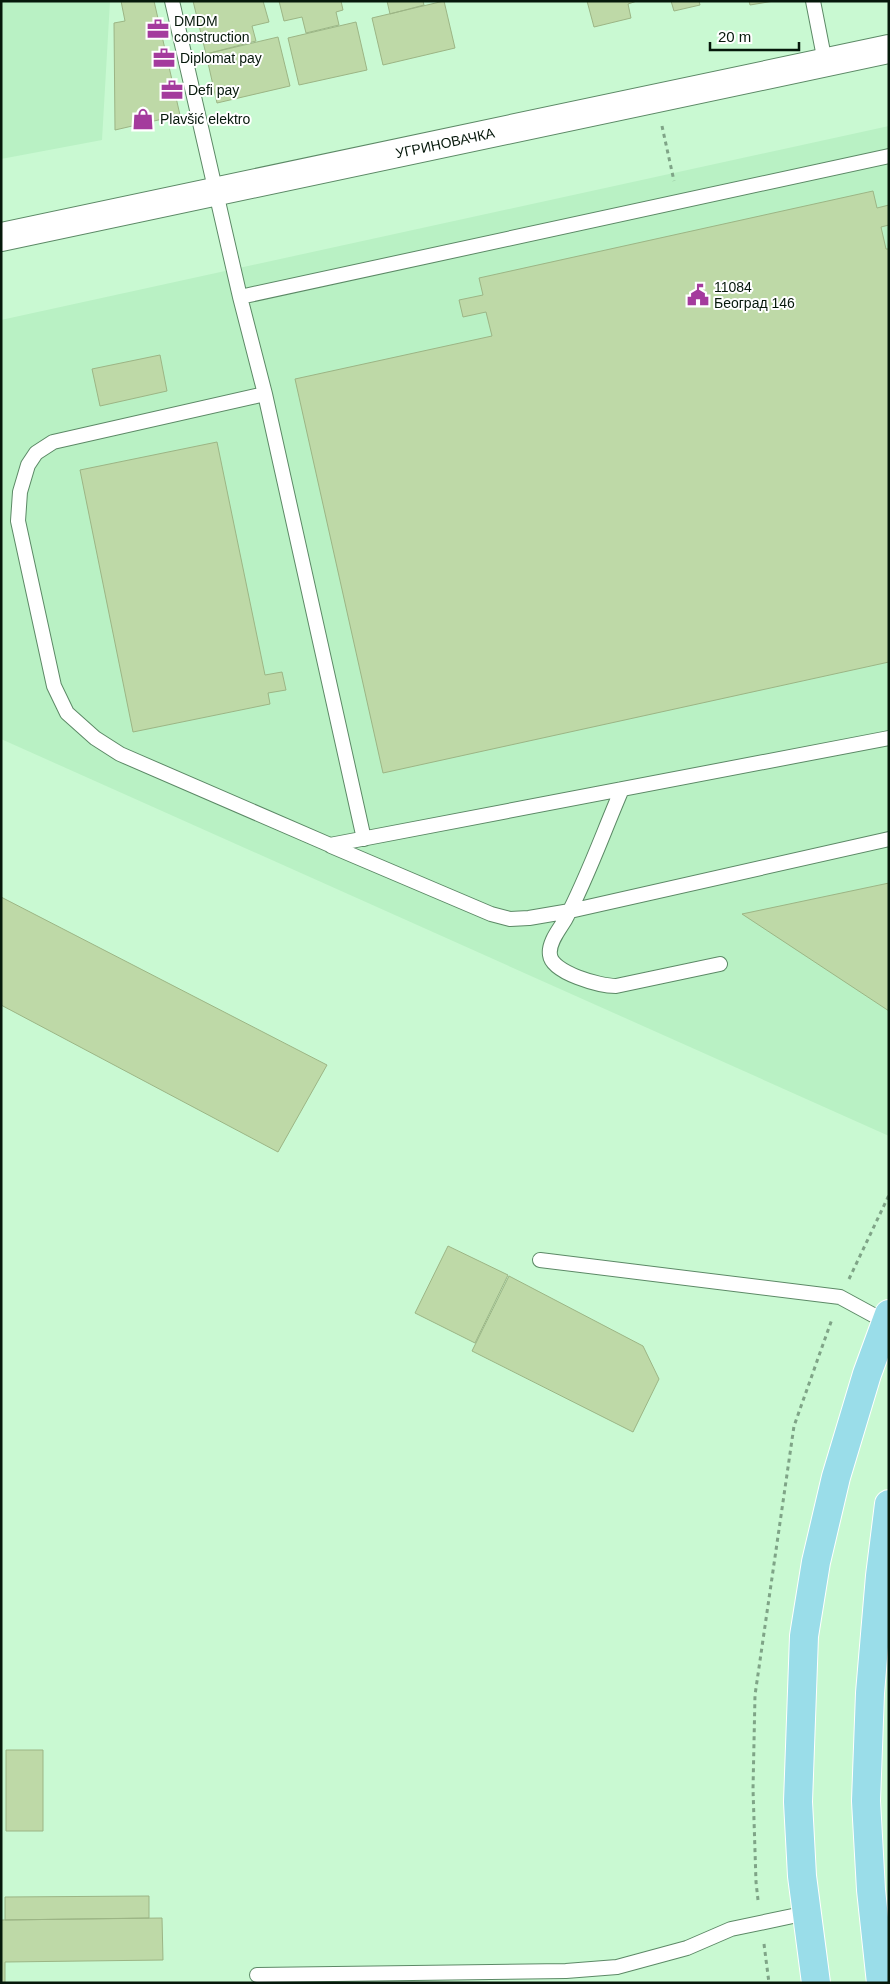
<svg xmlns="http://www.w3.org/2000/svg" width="890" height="1984" viewBox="0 0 890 1984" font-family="Helvetica,sans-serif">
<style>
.built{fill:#b9f1c4}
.building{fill:#bed9a7;stroke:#9cb585}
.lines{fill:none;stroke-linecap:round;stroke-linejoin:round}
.service-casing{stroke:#5c8966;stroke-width:16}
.secondary-casing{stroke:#5c8966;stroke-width:30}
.primary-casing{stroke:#fff;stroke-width:30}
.path{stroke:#7fa487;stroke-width:3;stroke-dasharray:4 4;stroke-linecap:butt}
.service{stroke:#fff;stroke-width:14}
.secondary{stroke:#fff;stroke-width:28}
.primary{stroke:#9adde9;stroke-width:28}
.labels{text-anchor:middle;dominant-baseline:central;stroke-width:4;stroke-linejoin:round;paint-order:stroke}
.poi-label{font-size:14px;fill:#06180b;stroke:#fff;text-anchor:start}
.street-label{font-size:14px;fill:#06180b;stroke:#fff}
</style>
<rect width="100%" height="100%" fill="#c9f9d2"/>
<path class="built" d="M 1,1 L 110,1 L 102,140 L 1,159 Z
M 889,126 L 889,1136 L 1,739 L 1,320 Z"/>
<path class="building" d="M 121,1 L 154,1 L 180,115 L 115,130 L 114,23 L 125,21 Z
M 193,1 L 263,1 L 269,22 L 252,26 L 256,41 L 206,54 Z
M 279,1 L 341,1 L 343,10 L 336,12 L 339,25 L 306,33 L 302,17 L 284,21 Z
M 387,1 L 423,1 L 424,5 L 390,14 Z
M 444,1 L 455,48 L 383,65 L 372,18 Z
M 587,1 L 637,1 L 628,4 L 631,18 L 594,27 Z
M 671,1 L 699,1 L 700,5 L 674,11 Z
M 749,1 L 774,1 L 750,5 Z
M 356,22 L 367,70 L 299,85 L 288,38 Z
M 278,37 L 290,86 L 217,103 L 206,54 Z
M 873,191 L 877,208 L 889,205 L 889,225 L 881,227 L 886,249 L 889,249 L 889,662 L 383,773 L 295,379 L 492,336 L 486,312 L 463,317 L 459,300 L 483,295 L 479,278 Z
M 160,355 L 167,391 L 100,406 L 92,369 Z
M 217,442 L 265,675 L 282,672 L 286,690 L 268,693 L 270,704 L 133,732 L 80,470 Z
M 889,883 L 889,1011 L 742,914 Z
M 1,897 L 327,1065 L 278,1152 L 1,1005 Z
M 448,1246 L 508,1275 L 475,1343 L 415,1313 Z
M 509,1276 L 643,1346 L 659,1379 L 633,1432 L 472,1351 Z
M 6,1750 L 43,1750 L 43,1831 L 6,1831 Z
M 149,1896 L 149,1918 L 5,1920 L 5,1897 Z
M 162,1918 L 163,1960 L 5,1962 L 5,1983 L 1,1983 L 1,1920 Z"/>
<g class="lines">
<g class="service-casing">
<path id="service" d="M 172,1 L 240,297 L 265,394 L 364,839
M 813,1 L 825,62
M 240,297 L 889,156
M 265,394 L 53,442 L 36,453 L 28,465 L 20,492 L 18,521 L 54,686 L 67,713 L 95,738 L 120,754 L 330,845 L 889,738
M 622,789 C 603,833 587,879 565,920 C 559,930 548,943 550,955 C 552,973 600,986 616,986 L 720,964
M 331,846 L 491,914 L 510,919 L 529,918 L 570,911 L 889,839
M 540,1260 L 840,1297 L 886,1322
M 257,1975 L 566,1971 L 617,1967 L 687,1948 L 731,1929 L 807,1913"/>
</g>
<g class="secondary-casing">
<path id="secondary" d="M 1,237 L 889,49"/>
</g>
<g class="primary-casing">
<path id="primary" d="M 816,1983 L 802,1876 L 798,1802 L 804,1636 L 816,1562 L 836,1477 L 867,1374 L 889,1314
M 881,1983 L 871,1890 L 866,1801 L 870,1693 L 880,1576 L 889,1504"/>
</g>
<path class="path" d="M 662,126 L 674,181
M 849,1279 L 889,1195
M 758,1900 L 756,1882 L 753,1789 L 755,1695 L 794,1426 L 832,1319
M 764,1944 L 769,1983"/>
<use href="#service" class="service"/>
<use href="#secondary" class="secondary"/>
<use href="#primary" class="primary"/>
</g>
<defs>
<g id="office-bare" transform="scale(1.725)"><path d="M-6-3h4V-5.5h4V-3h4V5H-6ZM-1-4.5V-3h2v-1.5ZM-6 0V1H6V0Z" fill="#a43b9d" stroke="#fff" stroke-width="2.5" paint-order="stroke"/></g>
<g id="shop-bare" transform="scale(1.725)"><path d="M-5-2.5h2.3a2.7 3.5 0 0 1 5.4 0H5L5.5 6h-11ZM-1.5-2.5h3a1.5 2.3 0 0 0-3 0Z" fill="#a43b9d" stroke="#fff" stroke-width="2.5" paint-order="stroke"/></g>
<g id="civic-bare" transform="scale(1.725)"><path d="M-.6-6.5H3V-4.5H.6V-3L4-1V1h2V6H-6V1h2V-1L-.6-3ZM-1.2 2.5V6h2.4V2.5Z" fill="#a43b9d" stroke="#fff" stroke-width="2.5" paint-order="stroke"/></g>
</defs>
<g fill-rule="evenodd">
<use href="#office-bare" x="158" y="29"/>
<use href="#office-bare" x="164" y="58"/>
<use href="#office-bare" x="172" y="90"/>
<use href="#shop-bare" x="143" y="119"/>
<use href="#civic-bare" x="698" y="295"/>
</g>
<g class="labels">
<g class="poi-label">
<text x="174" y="21">DMDM<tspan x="174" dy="16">construction</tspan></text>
<text x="180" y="58">Diplomat pay</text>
<text x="188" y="90">Defi pay</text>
<text x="160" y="119">Plavšić elektro</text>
<text x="714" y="287">11084<tspan x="714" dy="16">Београд 146</tspan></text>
</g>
<g class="street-label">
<text transform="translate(445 143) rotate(-12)">УГРИНОВАЧКА</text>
</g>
</g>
<rect width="890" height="1984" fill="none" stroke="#06180b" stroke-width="5"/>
<path d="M710 42v8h89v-8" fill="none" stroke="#06180b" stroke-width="2.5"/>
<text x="718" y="42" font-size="15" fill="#06180b" stroke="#ffffff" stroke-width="4" paint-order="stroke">20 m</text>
</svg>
